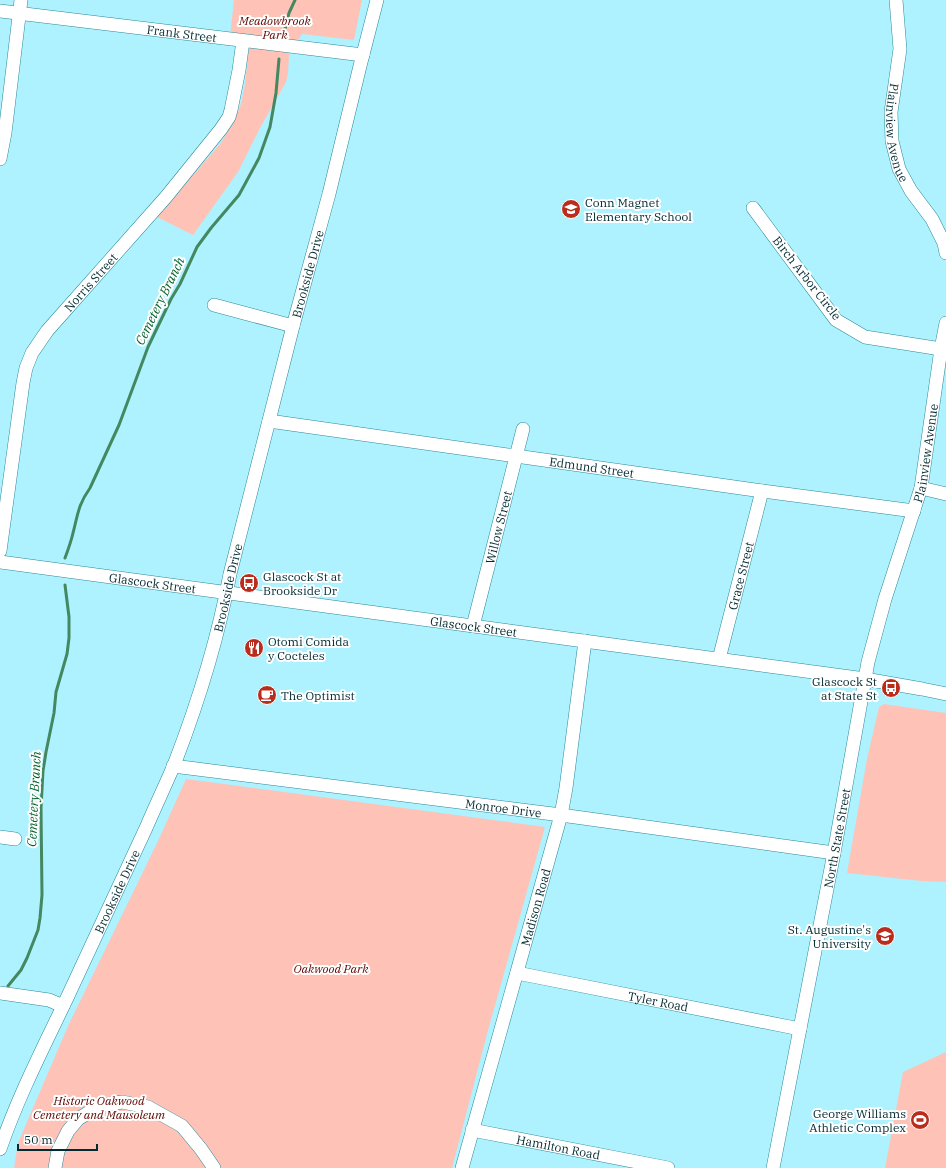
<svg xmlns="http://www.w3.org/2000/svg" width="946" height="1168" viewBox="0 0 946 1168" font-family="'IBM Plex Serif',serif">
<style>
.green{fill:#ffc2b6}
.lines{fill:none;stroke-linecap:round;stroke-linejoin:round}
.stream{stroke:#448861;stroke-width:3}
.minor-casing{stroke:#2b8998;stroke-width:14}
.minor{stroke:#fff;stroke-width:13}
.labels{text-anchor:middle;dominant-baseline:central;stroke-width:4;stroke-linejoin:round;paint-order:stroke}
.park-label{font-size:12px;font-style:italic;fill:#5c0600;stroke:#fff}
.street-label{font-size:12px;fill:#022a31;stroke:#fff}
.poi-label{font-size:12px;fill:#022a31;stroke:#fff;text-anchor:start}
.water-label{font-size:13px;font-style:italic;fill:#03642d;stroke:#fff}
</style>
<rect width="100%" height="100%" fill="#aef2ff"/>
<path class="green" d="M 234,0 L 362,0 L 354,40 L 302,34 L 289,55 L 288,73 L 286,82 L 260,128 L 238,172 L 193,235 L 157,217 L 220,144 L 232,125 L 241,104 L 245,84 L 250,39 L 230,36 Z
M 884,704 L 946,713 L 946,882 L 922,881 L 847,873 L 867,759 L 879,707 Z
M 186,779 L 545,827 L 487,1034 L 452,1168 L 14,1168 L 18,1143 L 68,1026 L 158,841 Z
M 946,1052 L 946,1168 L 885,1168 L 903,1072 Z"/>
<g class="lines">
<path class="stream" d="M 285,29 L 289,13 L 295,0
M 65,558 C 68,550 71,542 73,533 C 78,514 78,505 90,488 L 119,425 L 148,347 L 171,299 L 180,284 L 197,247 L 211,228 L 239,195 L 259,158 L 270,127 L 276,93 L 279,59
M 8,986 L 21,970 L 27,958 L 38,930 L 40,918 L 42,895 L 41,808 L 43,771 L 46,752 L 54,713 L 56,692 L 67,654 L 69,638 L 69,617 L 65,585"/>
<g class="minor-casing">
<g id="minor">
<path id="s1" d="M 896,0 L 900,49 L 891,112 L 892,141 L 899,169 L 911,191 L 932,219 L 944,243 L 946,253"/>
<path id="s2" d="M 0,11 L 363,55"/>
<path d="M 0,159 L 5,133 L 21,0"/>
<path d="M 753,208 L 836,320 L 865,337 L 941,349"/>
<path d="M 214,305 L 293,326"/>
<path id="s3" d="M 269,421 L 762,491 L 914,511"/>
<path d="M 921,488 L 946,494"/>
<path id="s4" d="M 0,551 L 23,383 L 26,368 L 32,353 L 47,331 L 166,197 L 221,129 L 229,117 L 231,110 L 239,70 L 243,41"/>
<path id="s5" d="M 0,562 L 865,679 L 922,689 L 946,694"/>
<path id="s6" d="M 473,626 L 523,429"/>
<path id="s7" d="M 719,659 L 762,491"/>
<path id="s8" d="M 173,766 L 561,815 L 834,853"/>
<path d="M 0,837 L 15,839"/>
<path id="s9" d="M 517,973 L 800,1029"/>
<path d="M 0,993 L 49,1000 L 63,1006"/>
<path id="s10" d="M 472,1130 L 668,1168"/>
<path id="s11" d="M 0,1149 C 18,1097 43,1048 67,998 C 93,941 120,885 146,828 C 155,807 165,786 174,765 C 198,703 218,639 230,574 L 293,326 L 329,194 L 360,66 L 377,0"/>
<path d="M 55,1168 L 58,1151 L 68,1131 L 78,1119 L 99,1106 L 122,1102 L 148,1107 L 182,1126 L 201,1149 L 214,1168"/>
<path id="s12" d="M 462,1168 L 561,815 L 566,788 L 585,641"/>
<path id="s13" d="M 773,1168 L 834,853 L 868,662 L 885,599 L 921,488 L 941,349 L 946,323"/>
</g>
</g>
<use href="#minor" class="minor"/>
</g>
<defs>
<g id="school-disc" transform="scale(1)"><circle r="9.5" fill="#ba2d1c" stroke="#fff"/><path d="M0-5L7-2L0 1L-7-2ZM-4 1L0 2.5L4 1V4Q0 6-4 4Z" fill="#fff"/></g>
<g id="bus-disc" transform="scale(1)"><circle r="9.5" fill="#ba2d1c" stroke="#fff"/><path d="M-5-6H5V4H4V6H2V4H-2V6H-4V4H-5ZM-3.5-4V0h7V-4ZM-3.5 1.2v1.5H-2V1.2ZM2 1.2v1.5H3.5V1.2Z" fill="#fff"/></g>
<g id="restaurant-disc" transform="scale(1)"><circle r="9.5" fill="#ba2d1c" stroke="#fff"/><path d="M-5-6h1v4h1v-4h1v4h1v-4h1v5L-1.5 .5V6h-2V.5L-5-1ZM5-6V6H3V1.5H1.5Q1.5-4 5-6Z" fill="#fff"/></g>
<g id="cafe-disc" transform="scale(1)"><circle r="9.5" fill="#ba2d1c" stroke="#fff"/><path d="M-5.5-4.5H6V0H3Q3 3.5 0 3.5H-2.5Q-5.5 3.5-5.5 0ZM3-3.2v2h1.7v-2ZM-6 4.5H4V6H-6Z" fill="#fff"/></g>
<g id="university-disc" transform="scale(1)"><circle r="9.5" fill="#ba2d1c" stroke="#fff"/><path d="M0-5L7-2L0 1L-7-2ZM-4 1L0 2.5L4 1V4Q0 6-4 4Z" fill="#fff"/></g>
<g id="stadium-disc" transform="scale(1)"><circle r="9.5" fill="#ba2d1c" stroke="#fff"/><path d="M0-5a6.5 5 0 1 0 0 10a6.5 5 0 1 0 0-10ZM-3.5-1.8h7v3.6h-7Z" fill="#fff"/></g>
</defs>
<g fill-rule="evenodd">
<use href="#school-disc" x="571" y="209"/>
<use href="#bus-disc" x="249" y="583"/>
<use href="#restaurant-disc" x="254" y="648"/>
<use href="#bus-disc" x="891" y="688"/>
<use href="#cafe-disc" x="267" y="695"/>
<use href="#university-disc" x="885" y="936"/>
<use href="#stadium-disc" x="920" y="1120"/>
</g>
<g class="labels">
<g class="park-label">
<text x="275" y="20">Meadowbrook<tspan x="275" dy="14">Park</tspan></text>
<text x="331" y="968">Oakwood Park</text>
<text x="99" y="1100">Historic Oakwood<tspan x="99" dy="14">Cemetery and Mausoleum</tspan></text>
</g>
<g class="street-label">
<text stroke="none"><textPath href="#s2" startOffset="183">Frank Street</textPath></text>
<text stroke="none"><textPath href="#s1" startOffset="134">Plainview Avenue</textPath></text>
<text stroke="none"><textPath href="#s11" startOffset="931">Brookside Drive</textPath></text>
<text transform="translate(807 278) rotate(52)">Birch Arbor Circle</text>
<text stroke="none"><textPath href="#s4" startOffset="293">Norris Street</textPath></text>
<text stroke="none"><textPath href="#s13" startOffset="732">Plainview Avenue</textPath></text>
<text stroke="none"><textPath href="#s3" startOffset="326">Edmund Street</textPath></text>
<text stroke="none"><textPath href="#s6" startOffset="102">Willow Street</textPath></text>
<text stroke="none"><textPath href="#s7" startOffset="86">Grace Street</textPath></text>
<text stroke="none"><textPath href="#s5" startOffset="154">Glascock Street</textPath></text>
<text stroke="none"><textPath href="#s11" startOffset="607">Brookside Drive</textPath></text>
<text stroke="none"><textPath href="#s5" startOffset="478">Glascock Street</textPath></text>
<text stroke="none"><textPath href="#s8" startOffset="333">Monroe Drive</textPath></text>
<text stroke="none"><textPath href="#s13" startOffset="336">North State Street</textPath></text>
<text stroke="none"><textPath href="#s11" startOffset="283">Brookside Drive</textPath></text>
<text stroke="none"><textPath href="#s12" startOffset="271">Madison Road</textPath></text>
<text stroke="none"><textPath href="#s9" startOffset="144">Tyler Road</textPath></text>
<text stroke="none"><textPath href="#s10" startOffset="88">Hamilton Road</textPath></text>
</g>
<g class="poi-label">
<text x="585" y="202">Conn Magnet<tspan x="585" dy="14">Elementary School</tspan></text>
<text x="263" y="576">Glascock St at<tspan x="263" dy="14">Brookside Dr</tspan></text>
<text x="268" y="641">Otomi Comida<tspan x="268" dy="14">y Cocteles</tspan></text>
<text x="877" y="681" text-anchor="end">Glascock St<tspan x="877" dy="14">at State St</tspan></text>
<text x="281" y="695">The Optimist</text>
<text x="871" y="929" text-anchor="end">St. Augustine's<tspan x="871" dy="14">University</tspan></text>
<text x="906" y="1113" text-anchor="end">George Williams<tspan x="906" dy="14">Athletic Complex</tspan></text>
</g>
<g class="water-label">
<text transform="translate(160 301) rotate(-64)">Cemetery Branch</text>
<text transform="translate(34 799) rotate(-87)">Cemetery Branch</text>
</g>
</g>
<path d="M18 1144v6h79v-6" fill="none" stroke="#022a31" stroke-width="2"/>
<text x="24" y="1144" font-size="12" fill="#022a31" stroke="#ffffff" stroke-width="3" paint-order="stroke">50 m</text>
</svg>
